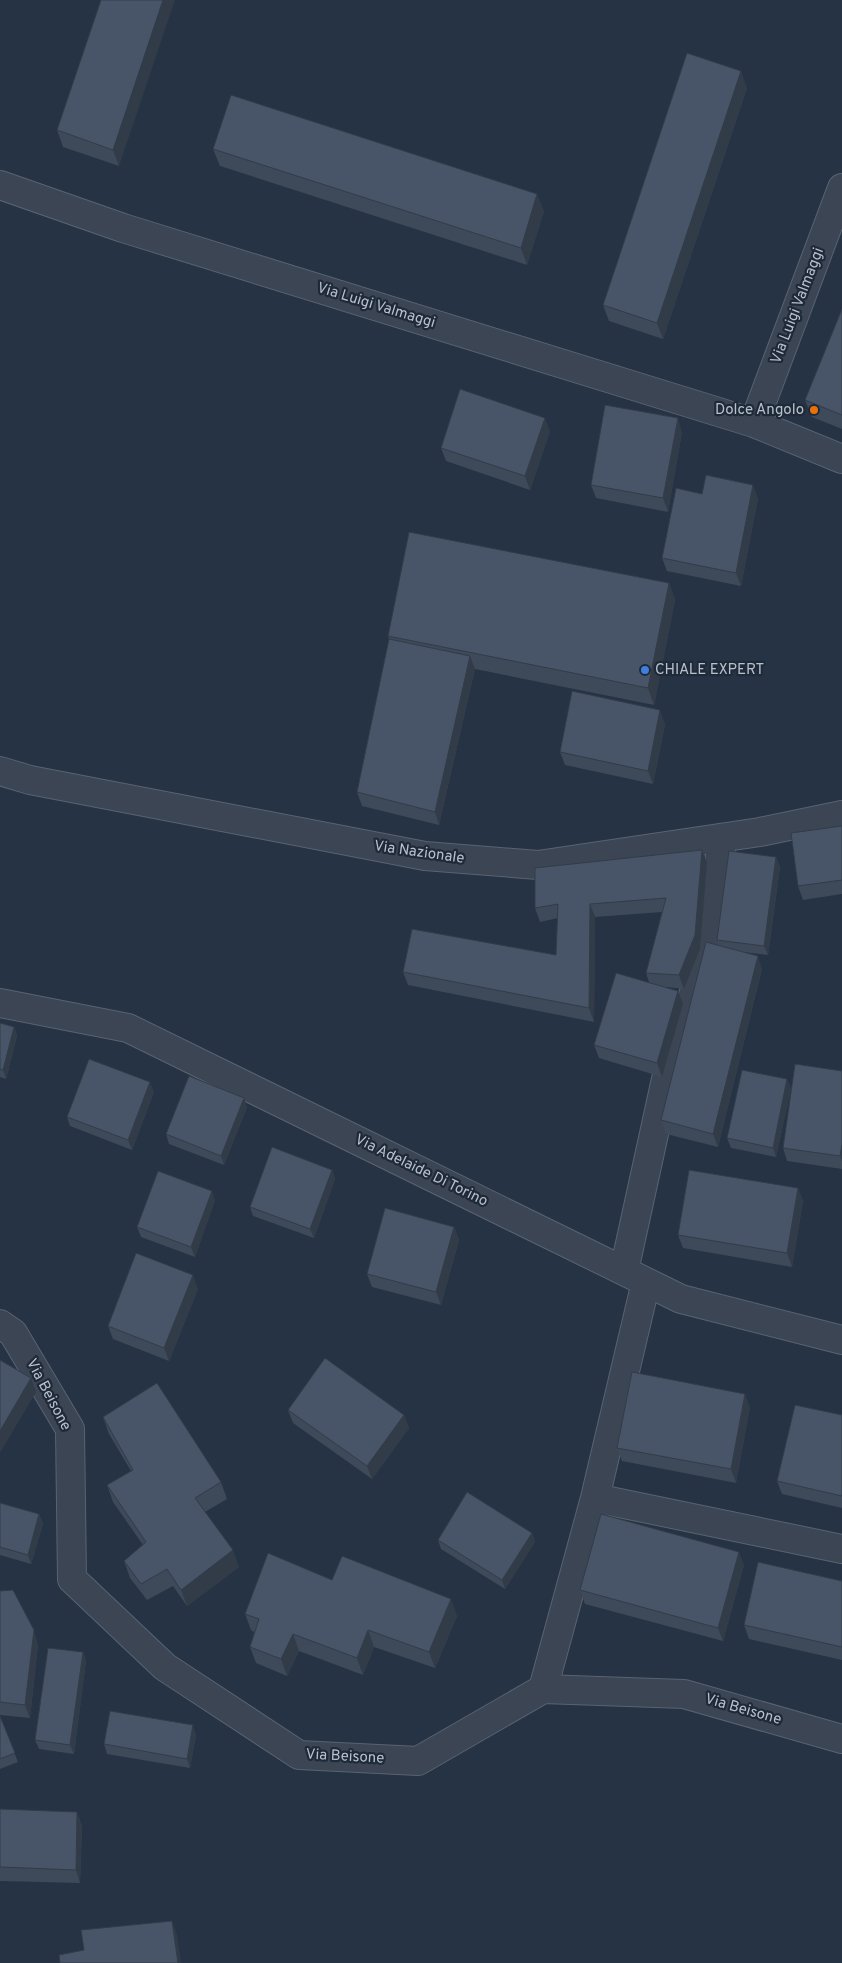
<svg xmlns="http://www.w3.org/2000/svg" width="842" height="1963" viewBox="0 0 842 1963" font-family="Overpass,sans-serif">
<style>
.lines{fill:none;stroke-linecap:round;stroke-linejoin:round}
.minor-casing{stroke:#596371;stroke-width:30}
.tertiary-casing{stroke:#596371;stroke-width:30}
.minor{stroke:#3b4554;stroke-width:28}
.tertiary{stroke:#3b4554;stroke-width:28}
.wall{fill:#3e4959}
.shaded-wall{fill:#323c49}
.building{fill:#485568;stroke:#323c49}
.food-dot{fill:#e8710a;stroke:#1f2a39;stroke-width:2}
.shop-dot{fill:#3f7fe0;stroke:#1f2a39;stroke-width:2}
.labels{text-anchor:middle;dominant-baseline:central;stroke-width:4.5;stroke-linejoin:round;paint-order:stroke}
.street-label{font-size:15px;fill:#b8c0cd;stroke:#1f2a39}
.poi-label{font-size:15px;fill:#b8c0cd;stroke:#1f2a39;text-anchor:end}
</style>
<rect width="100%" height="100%" fill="#263344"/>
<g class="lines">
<g class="minor-casing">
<path id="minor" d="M 0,185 L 123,228 L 754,423 L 842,459
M 754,423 L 842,188
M 0,1003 L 128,1028 L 681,1299 L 842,1340
M 624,1271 L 666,1079 L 703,964 L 714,907 L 722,838
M 646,1282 L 595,1498 L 842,1549
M 0,1324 L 13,1333 L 70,1429 L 72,1579 L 165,1667 L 299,1755 L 418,1761 L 543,1689 L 684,1694 L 842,1739
M 543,1689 L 595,1498"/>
</g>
<g class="tertiary-casing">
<path id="tertiary" d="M 0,771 L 30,780 L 425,856 L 538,865 L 760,832 L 842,815"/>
</g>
<use href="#minor" class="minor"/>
<use href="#tertiary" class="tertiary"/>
</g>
<path class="wall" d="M 101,0 L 119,166 L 63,147 L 57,130 Z
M 747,88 L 663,339 L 609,321 L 603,305 Z
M 213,149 L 544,211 L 527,265 L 220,166 Z
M 842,309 L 842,429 L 812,417 L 805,400 Z
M 550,431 L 530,490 L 446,461 L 441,448 Z
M 682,432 L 668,512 L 596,498 L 591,485 Z
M 758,498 L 741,586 L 667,571 L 662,558 Z
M 669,583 L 675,600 L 654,705 L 475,669 L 439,825 L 362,806 L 357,792 L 389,639 L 388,636 Z
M 665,724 L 653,784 L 565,765 L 560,752 Z
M 842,826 L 842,894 L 803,900 L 798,886 Z
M 702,850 L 707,863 L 700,949 L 684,989 L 666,987 L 683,1004 L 662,1077 L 599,1058 L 594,1045 L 649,982 L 646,973 L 662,912 L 595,917 L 594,1022 L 408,985 L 403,972 L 556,955 L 558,918 L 540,922 L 535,908 Z
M 776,857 L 780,867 L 768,955 L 743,952 L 762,969 L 718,1147 L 666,1134 L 661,1120 L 719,946 L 717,940 Z
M 0,1023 L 14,1027 L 17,1036 L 6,1079 L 0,1077 Z
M 842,1071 L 842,1169 L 787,1161 L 783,1148 Z
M 787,1079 L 791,1089 L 776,1157 L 731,1148 L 727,1138 Z
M 154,1092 L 132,1150 L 70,1126 L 67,1117 Z
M 247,1107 L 224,1165 L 169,1144 L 166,1134 Z
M 332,1170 L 335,1179 L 314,1238 L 253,1216 L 250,1207 Z
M 798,1188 L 803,1201 L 792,1267 L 683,1248 L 678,1235 Z
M 215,1200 L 195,1257 L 141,1237 L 137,1227 Z
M 454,1227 L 459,1240 L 441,1305 L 372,1287 L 367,1274 Z
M 198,1289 L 169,1361 L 113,1339 L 108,1326 Z
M 750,1407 L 736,1483 L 622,1461 L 617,1448 Z
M 288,1410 L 404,1415 L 409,1428 L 372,1479 L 293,1423 Z
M 842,1415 L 842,1508 L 782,1494 L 777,1481 Z
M 103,1417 L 221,1482 L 227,1499 L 205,1512 L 239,1567 L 187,1606 L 173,1586 L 147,1600 L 130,1578 L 124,1561 L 143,1545 L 113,1502 L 107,1485 L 131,1471 L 109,1434 Z
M 0,1503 L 39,1514 L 43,1524 L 31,1564 L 0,1555 Z
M 532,1533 L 535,1542 L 505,1589 L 441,1549 L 438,1540 Z
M 744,1565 L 723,1641 L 585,1604 L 580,1590 Z
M 332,1580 L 457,1616 L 435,1668 L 374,1647 L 363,1675 L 299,1651 L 287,1676 L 256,1663 L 250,1647 L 254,1632 L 251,1630 L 245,1614 Z
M 842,1581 L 842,1660 L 749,1639 L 744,1625 Z
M 0,1591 L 38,1644 L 30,1718 L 0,1715 Z
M 83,1652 L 86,1661 L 74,1754 L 39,1749 L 35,1740 Z
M 0,1716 L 18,1762 L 0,1769 Z
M 196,1735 L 190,1768 L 107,1754 L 104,1744 Z
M 0,1809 L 82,1825 L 80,1883 L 0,1881 Z"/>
<path class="shaded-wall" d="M 163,0 L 175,0 L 119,166 L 113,150 Z
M 741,71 L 747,88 L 663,339 L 657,323 Z
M 537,194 L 544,211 L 527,265 L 521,248 Z
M 545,418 L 550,431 L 530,490 L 525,476 Z
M 678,418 L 682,432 L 668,512 L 663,498 Z
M 753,485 L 758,498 L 741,586 L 736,573 Z
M 669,583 L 675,600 L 654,705 L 648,688 Z
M 470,656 L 475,669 L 439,825 L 435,812 Z
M 660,710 L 665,724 L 653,784 L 648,771 Z
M 702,850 L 707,863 L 700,949 L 684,989 L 679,975 Z
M 776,857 L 780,867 L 768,955 L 764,946 Z
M 590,904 L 595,917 L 594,1022 L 589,1008 Z
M 758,956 L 762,969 L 718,1147 L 713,1134 Z
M 678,991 L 683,1004 L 662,1077 L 657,1063 Z
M 14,1027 L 17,1036 L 6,1079 L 3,1070 Z
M 787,1079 L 791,1089 L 776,1157 L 773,1148 Z
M 150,1082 L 154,1092 L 132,1150 L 128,1140 Z
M 244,1098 L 247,1107 L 224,1165 L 221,1156 Z
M 842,1144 L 842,1161 L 840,1156 Z
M 332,1170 L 335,1179 L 314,1238 L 310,1229 Z
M 798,1188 L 803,1201 L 792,1267 L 787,1253 Z
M 212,1191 L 215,1200 L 195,1257 L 191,1247 Z
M 454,1227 L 459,1240 L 441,1305 L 436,1292 Z
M 193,1275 L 198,1289 L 169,1361 L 164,1348 Z
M 31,1378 L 36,1392 L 0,1453 L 0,1431 Z
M 745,1394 L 750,1407 L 736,1483 L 731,1469 Z
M 404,1415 L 409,1428 L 372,1479 L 367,1466 Z
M 39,1514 L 43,1524 L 31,1564 L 28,1555 Z
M 532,1533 L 535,1542 L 505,1589 L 502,1580 Z
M 233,1550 L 239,1567 L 187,1606 L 181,1590 Z
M 739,1552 L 744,1565 L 723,1641 L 718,1628 Z
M 451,1599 L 457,1616 L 435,1668 L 429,1652 Z
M 34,1630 L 38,1644 L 30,1718 L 25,1705 Z
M 368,1630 L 374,1647 L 363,1675 L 357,1658 Z
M 293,1634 L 299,1651 L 287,1676 L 281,1659 Z
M 83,1652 L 86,1661 L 74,1754 L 70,1745 Z
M 193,1725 L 196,1735 L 190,1768 L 187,1759 Z
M 77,1812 L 82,1825 L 80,1883 L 76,1870 Z
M 172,1921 L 177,1935 L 181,1963 L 178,1963 Z"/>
<path class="building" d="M 101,0 L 163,0 L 113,150 L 57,130 Z
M 687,53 L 741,71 L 657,323 L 603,305 Z
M 231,95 L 537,194 L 521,248 L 213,149 Z
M 842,309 L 842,415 L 805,400 Z
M 460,389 L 545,418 L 525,476 L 441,448 Z
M 605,405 L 678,418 L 663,498 L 591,485 Z
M 706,475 L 753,485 L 736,573 L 662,558 L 676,488 L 702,494 Z
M 409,532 L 669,583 L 648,688 L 388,636 Z
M 389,639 L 470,656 L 435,812 L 357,792 Z
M 572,691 L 660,710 L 648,771 L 560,752 Z
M 842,826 L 842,880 L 798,886 L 791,833 Z
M 702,850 L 695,935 L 679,975 L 646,973 L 666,898 L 590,904 L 589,1008 L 403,972 L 412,929 L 556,955 L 558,904 L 535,908 L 535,868 Z
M 729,851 L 776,857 L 764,946 L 717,940 Z
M 706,942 L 758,956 L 713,1134 L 661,1120 Z
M 616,973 L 678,991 L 657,1063 L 594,1045 Z
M 0,1023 L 14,1027 L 3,1070 L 0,1069 Z
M 89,1059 L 150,1082 L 128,1140 L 67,1117 Z
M 795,1064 L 842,1071 L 842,1144 L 840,1156 L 783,1148 Z
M 742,1070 L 787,1079 L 773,1148 L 727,1138 Z
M 189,1076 L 244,1098 L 221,1156 L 166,1134 Z
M 272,1147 L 332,1170 L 310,1229 L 250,1207 Z
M 689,1170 L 798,1188 L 787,1253 L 678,1235 Z
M 158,1171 L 212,1191 L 191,1247 L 137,1227 Z
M 385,1208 L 454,1227 L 436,1292 L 367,1274 Z
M 136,1253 L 193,1275 L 164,1348 L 108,1326 Z
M 325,1358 L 404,1415 L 367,1466 L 288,1410 Z
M 0,1360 L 31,1378 L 0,1431 Z
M 632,1372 L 745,1394 L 731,1469 L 617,1448 Z
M 157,1383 L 221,1482 L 195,1498 L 233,1550 L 181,1590 L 167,1569 L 141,1584 L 124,1561 L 146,1542 L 107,1485 L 133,1470 L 103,1417 Z
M 795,1405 L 842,1415 L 842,1496 L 777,1481 Z
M 467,1492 L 532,1533 L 502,1580 L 438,1540 Z
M 0,1503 L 39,1514 L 28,1555 L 0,1547 Z
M 601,1514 L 739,1552 L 718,1628 L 580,1590 Z
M 268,1553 L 332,1580 L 342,1556 L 451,1599 L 429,1652 L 368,1630 L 357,1658 L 293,1634 L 281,1659 L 250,1647 L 259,1619 L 245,1614 Z
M 758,1562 L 842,1581 L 842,1647 L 744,1625 Z
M 13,1590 L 34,1630 L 25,1705 L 0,1702 L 0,1591 Z
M 48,1648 L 83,1652 L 70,1745 L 35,1740 Z
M 110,1711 L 193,1725 L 187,1759 L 104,1744 Z
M 0,1716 L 15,1753 L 0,1759 Z
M 0,1809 L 77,1812 L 76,1870 L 0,1867 Z
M 172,1921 L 178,1963 L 60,1963 L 59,1955 L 84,1950 L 81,1930 Z"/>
<circle class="food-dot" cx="814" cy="410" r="5"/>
<circle class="shop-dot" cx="645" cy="670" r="5"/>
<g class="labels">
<g class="street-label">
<text transform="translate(376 306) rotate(17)">Via Luigi Valmaggi</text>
<text transform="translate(798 306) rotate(-69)">Via Luigi Valmaggi</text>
<text transform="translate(419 853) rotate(8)">Via Nazionale</text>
<text transform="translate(421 1171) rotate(26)">Via Adelaide Di Torino</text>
<text transform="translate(48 1395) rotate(62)">Via Beisone</text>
<text transform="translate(743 1710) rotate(16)">Via Beisone</text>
<text transform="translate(345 1757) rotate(3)">Via Beisone</text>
</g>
<g class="poi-label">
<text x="804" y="410">Dolce Angolo</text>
<text x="655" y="670" text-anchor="start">CHIALE EXPERT</text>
</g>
</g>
</svg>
